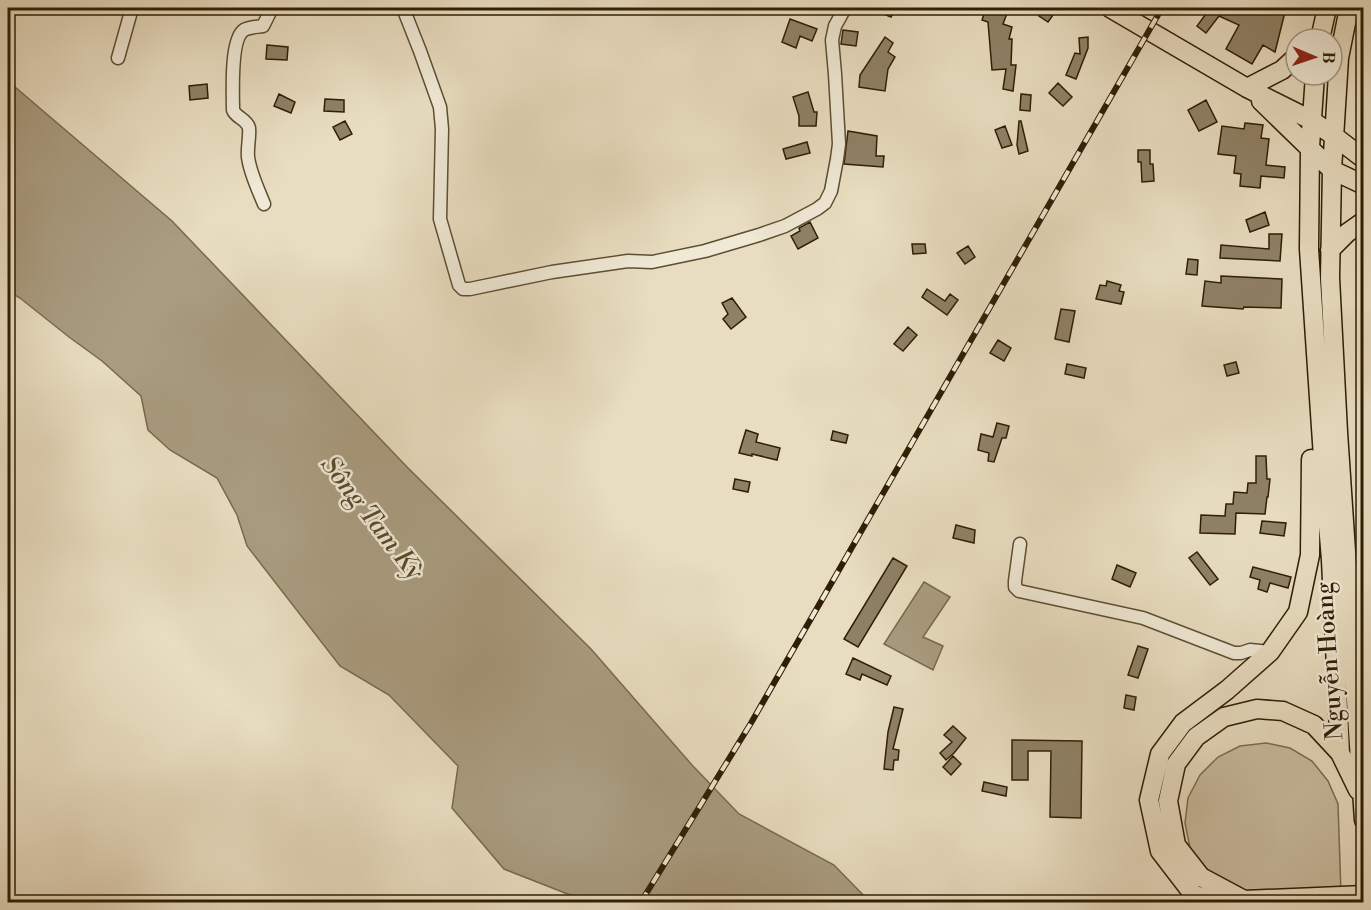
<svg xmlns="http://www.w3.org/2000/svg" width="1371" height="910" viewBox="0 0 1371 910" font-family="'Libre Bodoni',serif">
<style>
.green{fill:#c9bda0;stroke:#7c6e52;stroke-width:1.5}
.water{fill:#a99c80;stroke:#786a4e;stroke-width:1.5}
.building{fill:#8f8166;stroke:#2f1e04;stroke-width:1.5}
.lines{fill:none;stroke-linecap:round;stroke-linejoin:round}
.minor-casing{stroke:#5d4e33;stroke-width:15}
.highway-casing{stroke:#2f1e04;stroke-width:21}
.minor{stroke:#f0e9d6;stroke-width:12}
.highway{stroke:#e8ddc0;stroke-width:18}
.rail-casing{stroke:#2f1e04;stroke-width:6}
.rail{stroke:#f0e9d6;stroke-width:4;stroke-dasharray:11;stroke-linecap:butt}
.labels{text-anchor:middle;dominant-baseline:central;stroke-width:5;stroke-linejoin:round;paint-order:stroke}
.street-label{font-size:24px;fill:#2f1e04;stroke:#f0e9d6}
.water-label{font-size:26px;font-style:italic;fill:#5a4a2f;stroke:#f0e9d6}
</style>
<rect width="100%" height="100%" fill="#e8ddc0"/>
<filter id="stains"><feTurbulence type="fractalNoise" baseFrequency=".00333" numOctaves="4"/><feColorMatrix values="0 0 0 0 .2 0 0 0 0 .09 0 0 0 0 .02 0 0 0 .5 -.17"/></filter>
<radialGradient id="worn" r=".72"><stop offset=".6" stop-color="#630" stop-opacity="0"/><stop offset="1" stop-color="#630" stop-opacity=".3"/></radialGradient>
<path class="green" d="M 1266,743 L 1290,748 L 1312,761 L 1328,781 L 1338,804 L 1341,894 L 1246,897 L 1203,871 L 1190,848 L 1185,823 L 1188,798 L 1200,775 L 1218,757 L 1240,746 Z"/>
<path class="water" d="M 8,81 L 172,221 L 408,468 L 591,649 L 692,765 L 739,814 L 834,865 L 870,902 L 588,902 L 504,869 L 452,808 L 458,766 L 389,695 L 340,666 L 247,546 L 237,515 L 217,478 L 170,450 L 148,430 L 141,396 L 102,361 L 69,337 L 20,298 L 8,291 Z
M 924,582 L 950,597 L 923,637 L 943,646 L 933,670 L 884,644 Z"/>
<path class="building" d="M 869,8 L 896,8 L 891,17 Z
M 986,8 L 1009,8 L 1003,24 L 1012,27 L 1009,39 L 1012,39 L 1011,65 L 1016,65 L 1013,91 L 1003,89 L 1006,69 L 992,70 L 988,22 L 982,20 Z
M 1044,8 L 1058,8 L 1048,22 L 1039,16 Z
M 1201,8 L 1286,8 L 1275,52 L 1263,45 L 1252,64 L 1226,49 L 1239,25 L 1219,16 L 1206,33 L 1197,26 L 1208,11 Z
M 790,19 L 817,29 L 812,41 L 800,36 L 796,48 L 782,42 Z
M 843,30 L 858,32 L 856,46 L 841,44 Z
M 885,37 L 893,43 L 888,52 L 895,57 L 888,69 L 885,91 L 859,87 L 860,75 Z
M 1088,37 L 1088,48 L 1076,79 L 1066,75 L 1075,53 L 1080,54 L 1079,38 Z
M 267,45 L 288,47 L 287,60 L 266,59 Z
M 1058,83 L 1072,97 L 1063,106 L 1049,93 Z
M 207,84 L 208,98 L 190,100 L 189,86 Z
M 808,92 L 814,112 L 817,112 L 816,126 L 799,126 L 799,116 L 793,97 Z
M 279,94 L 295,102 L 291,113 L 274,106 Z
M 1021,94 L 1031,95 L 1030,111 L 1020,110 Z
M 325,99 L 344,100 L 344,112 L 324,111 Z
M 1206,100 L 1217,122 L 1199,131 L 1188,110 Z
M 345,121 L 352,134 L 340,140 L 333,127 Z
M 1019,121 L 1021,121 L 1028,151 L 1019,154 L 1017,145 Z
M 1245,123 L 1263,125 L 1261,138 L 1269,139 L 1266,165 L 1285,167 L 1284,178 L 1261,176 L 1260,188 L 1240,186 L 1241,174 L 1234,173 L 1236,156 L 1218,154 L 1222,126 L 1244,129 Z
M 1005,126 L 1012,145 L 1002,148 L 995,130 Z
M 848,131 L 877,136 L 876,156 L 884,156 L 883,167 L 844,164 Z
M 807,142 L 810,153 L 786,159 L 783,149 Z
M 1138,150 L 1150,150 L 1150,164 L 1153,164 L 1154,181 L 1142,182 L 1141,162 L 1138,162 Z
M 1265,212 L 1269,225 L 1250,232 L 1246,220 Z
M 810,222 L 818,238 L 798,249 L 791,236 L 800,231 L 799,228 Z
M 1269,234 L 1282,234 L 1280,261 L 1220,258 L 1221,245 L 1269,249 Z
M 912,244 L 925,244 L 926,253 L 913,254 Z
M 968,246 L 975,257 L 965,264 L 957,253 Z
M 1188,259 L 1198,260 L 1197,275 L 1186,274 Z
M 1221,276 L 1282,279 L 1281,308 L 1244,307 L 1243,309 L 1202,306 L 1205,281 L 1221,283 Z
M 1107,281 L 1121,285 L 1119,291 L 1124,292 L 1121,304 L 1096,299 L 1100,285 L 1106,286 Z
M 927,289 L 945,301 L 950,294 L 958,300 L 947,315 L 922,297 Z
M 732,298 L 746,317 L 731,329 L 723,319 L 728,314 L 722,303 Z
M 1061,309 L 1075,311 L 1069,342 L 1055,339 Z
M 908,327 L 917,335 L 903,351 L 894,344 Z
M 998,340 L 1011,348 L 1004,361 L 990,353 Z
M 1236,362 L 1239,373 L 1227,376 L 1224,365 Z
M 1067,364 L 1086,368 L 1084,378 L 1065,374 Z
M 997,423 L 1009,426 L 1006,438 L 1002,438 L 994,462 L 988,461 L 989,453 L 978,450 L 981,434 L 993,437 Z
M 746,430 L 758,434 L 756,442 L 780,448 L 777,460 L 752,454 L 752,456 L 739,453 Z
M 833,431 L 848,435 L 846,443 L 831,440 Z
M 1256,456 L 1266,456 L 1267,479 L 1270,479 L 1268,497 L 1267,497 L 1265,514 L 1236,513 L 1235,534 L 1200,533 L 1201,515 L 1225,516 L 1226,504 L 1233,504 L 1234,492 L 1247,493 L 1248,483 L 1256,483 Z
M 735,479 L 750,482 L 748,492 L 733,489 Z
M 1262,521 L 1286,523 L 1284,536 L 1260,533 Z
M 956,525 L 975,530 L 974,543 L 953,538 Z
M 1197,552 L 1218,579 L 1210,585 L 1189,558 Z
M 893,558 L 907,566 L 858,647 L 844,639 Z
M 1117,565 L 1136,573 L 1130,587 L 1112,579 Z
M 1253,567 L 1291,577 L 1288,588 L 1270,583 L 1267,592 L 1258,589 L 1260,580 L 1250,577 Z
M 1138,646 L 1148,649 L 1138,678 L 1128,675 Z
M 853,658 L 891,676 L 887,685 L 862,674 L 860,680 L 846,674 Z
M 1126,695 L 1136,697 L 1134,710 L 1124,708 Z
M 894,707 L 903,709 L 893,749 L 899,750 L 898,760 L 894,760 L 893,770 L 884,769 L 888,732 Z
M 953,726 L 966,738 L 954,753 L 946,760 L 940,753 L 952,742 L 944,735 Z
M 1012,740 L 1082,741 L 1081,818 L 1050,817 L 1051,751 L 1028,751 L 1028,780 L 1012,780 Z
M 953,756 L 961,764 L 951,775 L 943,767 Z
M 984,782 L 1007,787 L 1006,796 L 982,791 Z"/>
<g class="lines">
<g class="minor-casing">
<path id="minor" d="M 403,8 L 420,51 L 440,107 L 442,129 L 440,219 L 459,285 L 463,289 L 470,289 L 552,272 L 628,261 L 652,262 L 705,251 L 759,235 L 785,226 L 817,209 L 825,203 L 831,191 L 837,159 L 839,144 L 835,74 L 832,40 L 835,26 L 845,8
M 118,58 L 132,8
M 264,204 C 258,189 250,173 248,157 C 247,148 250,137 249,128 C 247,119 236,118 233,110 C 233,94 230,39 244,30 C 249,27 257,27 263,26 L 272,8
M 1020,544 L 1015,581 L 1015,587 L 1019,591 L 1143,618 L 1234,653 L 1241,653 L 1250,650 L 1270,652"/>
</g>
<g class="highway-casing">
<path id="highway" d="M 1110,8 L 1247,88 L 1311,120 L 1334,136 L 1364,159
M 1349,8 L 1339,58 L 1332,170 L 1330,278 L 1338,432 L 1364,820
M 1320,39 L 1327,8
M 1315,75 L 1310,147 L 1309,249 L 1325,487 L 1331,560 L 1340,753 L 1358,790
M 1247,88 L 1282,70 L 1296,57
M 1261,101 L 1332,170 L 1364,185
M 1330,250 L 1347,233 L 1364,221
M 1340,753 L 1314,725 L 1283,711 L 1257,709 L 1224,717 L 1196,737 L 1176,764 L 1168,801 L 1176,845 L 1201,877 L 1244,900 L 1364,895
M 1213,902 L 1193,894 L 1160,851 L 1149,800 L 1160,754 L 1183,723 L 1227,690 L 1270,652 L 1298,612 L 1310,555 L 1311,459"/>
</g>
<use href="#minor" class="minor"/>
<use href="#highway" class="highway"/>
<g class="rail-casing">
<path id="rail" d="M 641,902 L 751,723 L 1162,8"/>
</g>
<use href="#rail" class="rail"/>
</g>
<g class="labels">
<g class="street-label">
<text transform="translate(1330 661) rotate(-94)">Nguyễn Hoàng</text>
</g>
<g class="water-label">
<text transform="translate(372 518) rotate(52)">Sông Tam Kỳ</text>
</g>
</g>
<rect width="1371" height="910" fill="none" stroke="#e8ddc0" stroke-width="30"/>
<rect x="9" y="9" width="1353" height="892" fill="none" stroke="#2f1e04" stroke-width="3"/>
<rect x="15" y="15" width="1341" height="880" fill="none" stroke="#2f1e04" stroke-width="1.5"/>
<g transform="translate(1314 57) rotate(92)"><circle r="28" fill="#f0e9d6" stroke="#a39882" stroke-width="1.5"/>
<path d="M0-4.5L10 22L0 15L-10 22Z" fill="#8f2418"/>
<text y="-9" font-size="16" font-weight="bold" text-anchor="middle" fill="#2f1e04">B</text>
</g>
<rect width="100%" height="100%" filter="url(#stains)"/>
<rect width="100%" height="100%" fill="url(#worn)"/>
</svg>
